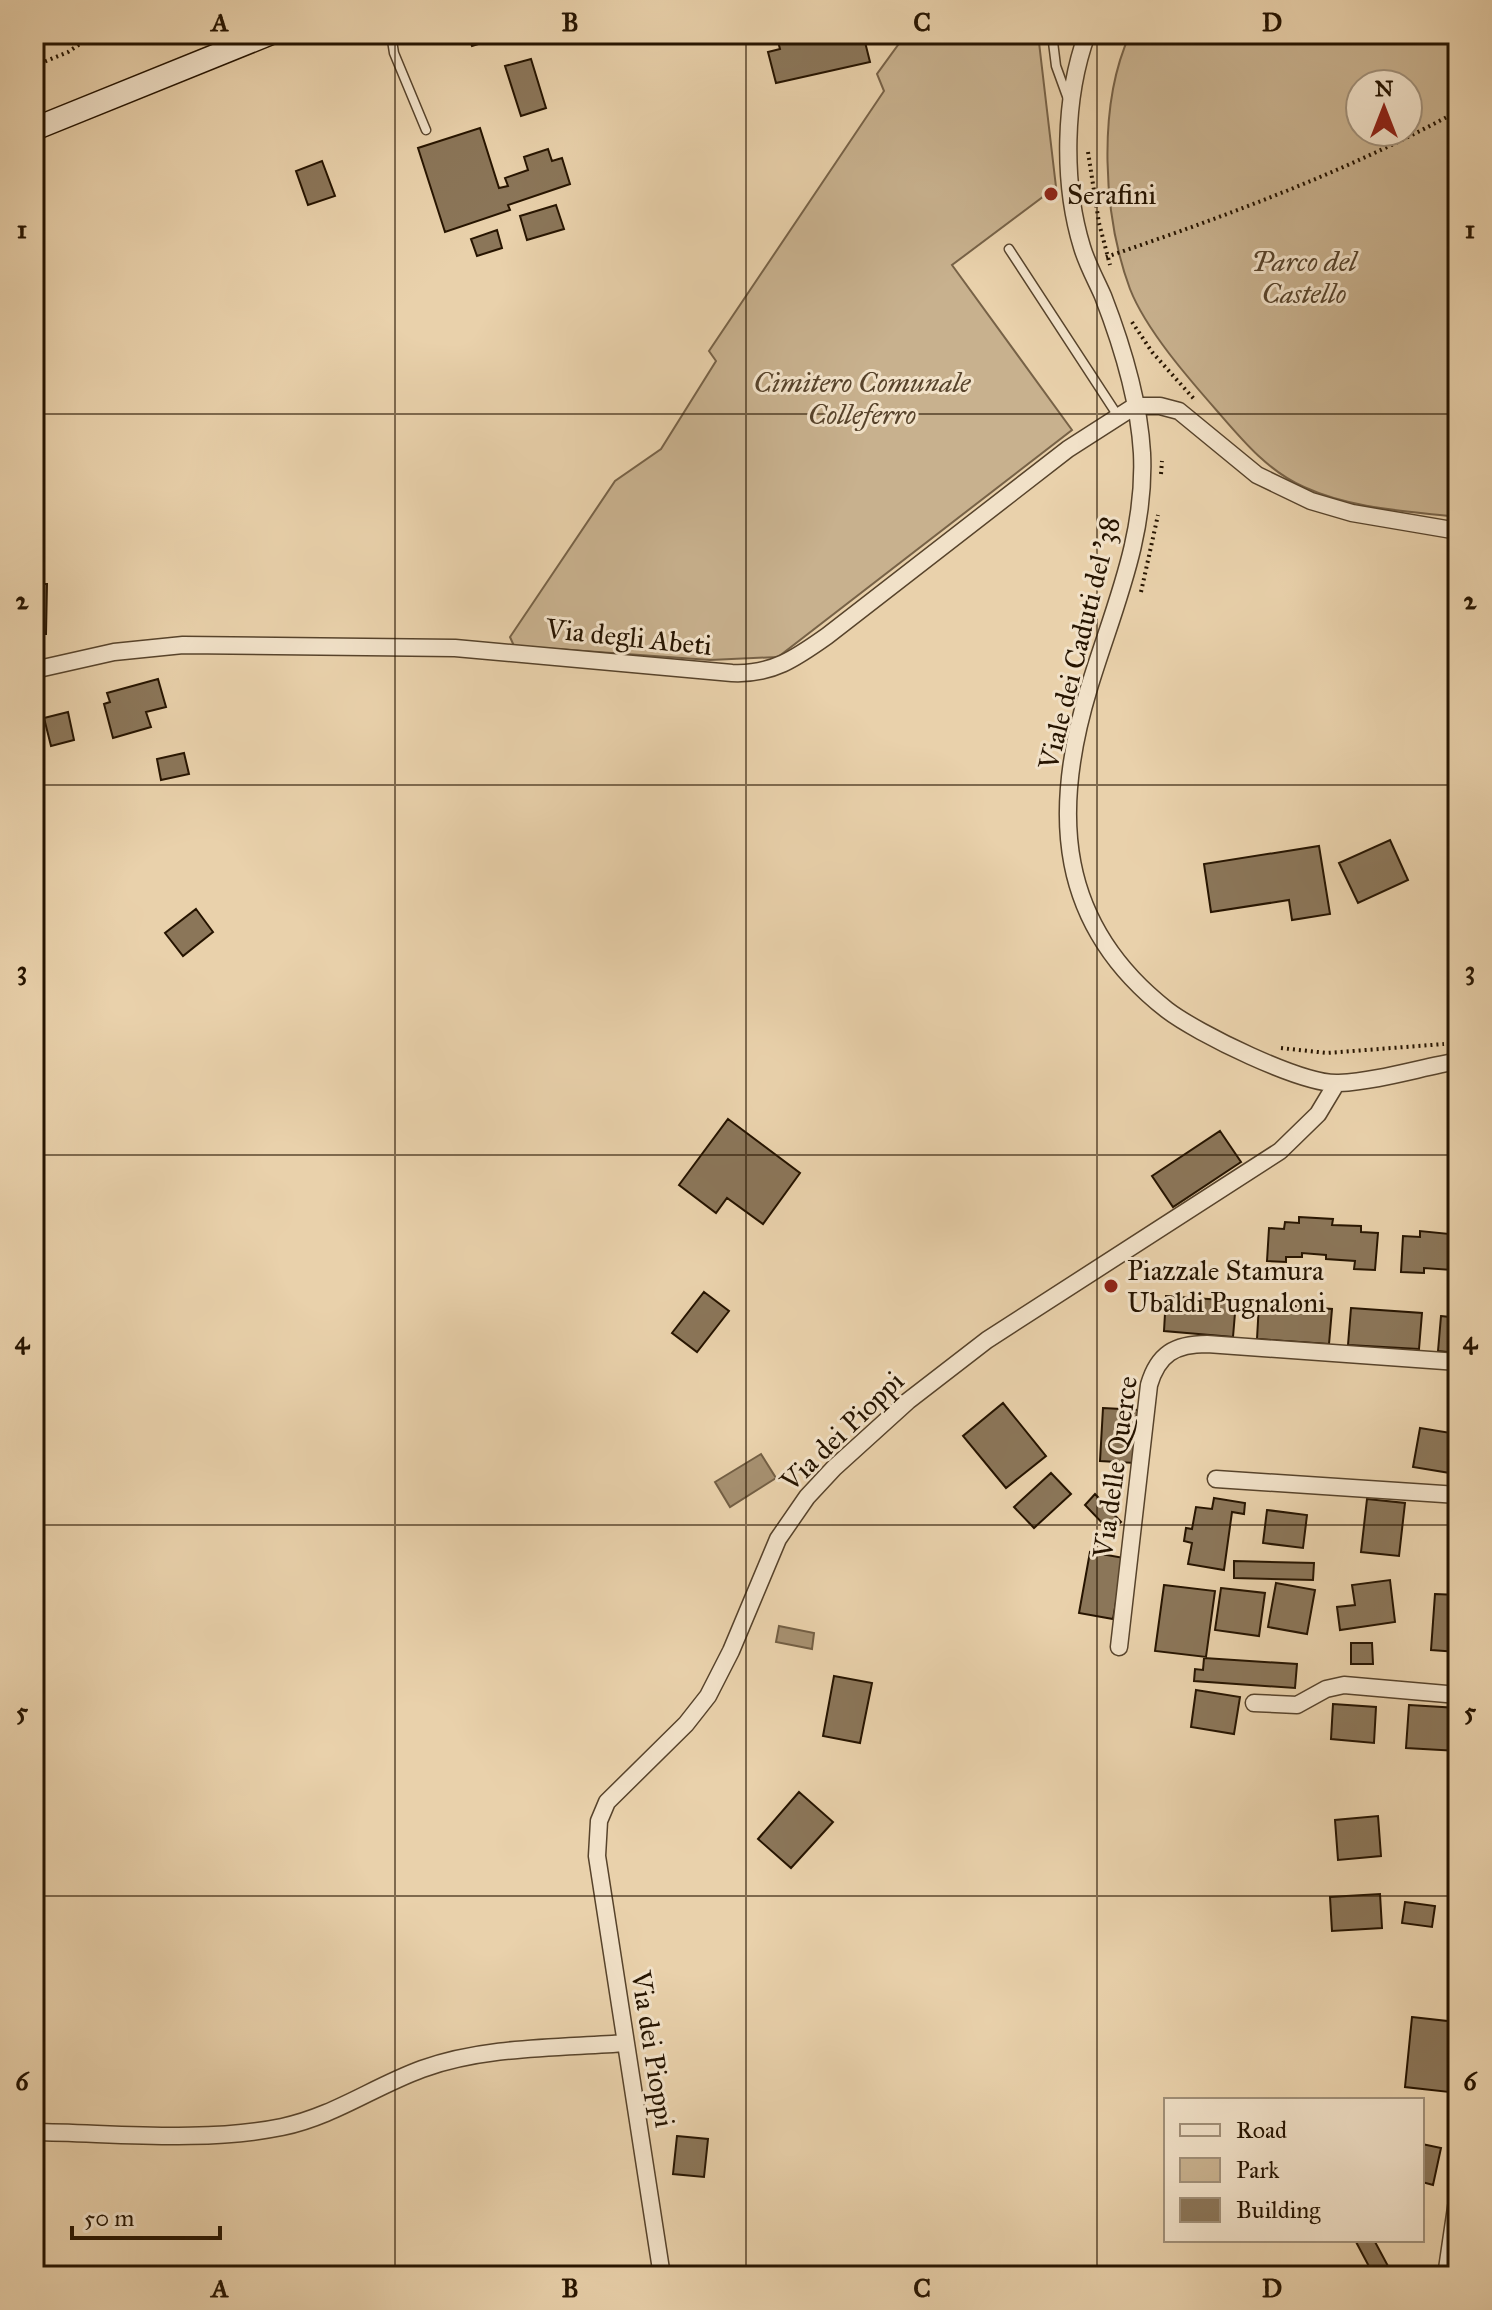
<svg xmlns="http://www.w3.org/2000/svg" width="1492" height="2310" viewBox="0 0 1492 2310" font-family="'IM FELL Great Primer',serif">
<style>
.green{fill:#c8b18e;stroke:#776247;stroke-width:2;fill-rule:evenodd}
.water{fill:#a79171;stroke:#735f44;stroke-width:2}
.building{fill:#8b7659;stroke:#261400;stroke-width:2}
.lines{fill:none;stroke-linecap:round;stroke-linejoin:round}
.service-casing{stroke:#57432b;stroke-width:11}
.minor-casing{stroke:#57432b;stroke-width:19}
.secondary-casing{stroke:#261400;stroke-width:25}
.path{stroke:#261400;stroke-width:4;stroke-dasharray:2 4;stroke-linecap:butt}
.service{stroke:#f1e1c8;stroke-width:8}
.minor{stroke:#f1e1c8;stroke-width:16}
.secondary{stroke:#f1e1c8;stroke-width:22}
.grid{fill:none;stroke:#261400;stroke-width:2;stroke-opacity:0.55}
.poi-dot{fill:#8f2418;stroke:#f1e1c8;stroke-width:3}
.labels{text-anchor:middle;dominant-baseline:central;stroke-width:6;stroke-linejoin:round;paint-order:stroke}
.poi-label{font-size:28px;fill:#261400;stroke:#f1e1c8;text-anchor:start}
.park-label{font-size:28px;font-style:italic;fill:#57432b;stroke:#f1e1c8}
.street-label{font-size:28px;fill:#261400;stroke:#f1e1c8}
.neatline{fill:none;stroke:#261400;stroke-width:3}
.grid-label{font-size:26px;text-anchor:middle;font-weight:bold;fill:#261400}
</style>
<rect width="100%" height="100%" fill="#e9d1ab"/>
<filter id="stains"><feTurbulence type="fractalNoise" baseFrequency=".0025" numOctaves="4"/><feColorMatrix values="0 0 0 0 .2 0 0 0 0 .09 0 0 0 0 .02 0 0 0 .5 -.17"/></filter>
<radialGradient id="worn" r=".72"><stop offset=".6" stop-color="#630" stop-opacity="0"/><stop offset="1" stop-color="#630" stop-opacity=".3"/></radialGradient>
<path class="green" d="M 906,34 L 1038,34 L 1056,187 L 952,265 L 1072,430 L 778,657 L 710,660 L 514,646 L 510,637 L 615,481 L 661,449 L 716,361 L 709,351 L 884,91 L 877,74 Z
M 1130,34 L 1458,34 L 1458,517 C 1406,511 1352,509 1304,487 C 1268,471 1243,441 1218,412 C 1189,379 1146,330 1130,289 C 1103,216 1097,106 1130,34 ZM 1360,84 L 1408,84 L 1408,132 L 1360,132 Z"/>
<path class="water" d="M 761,1454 L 776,1478 L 730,1507 L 715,1482 Z
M 779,1626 L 814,1633 L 812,1649 L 776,1642 Z"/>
<path class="building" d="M 467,34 L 492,34 L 494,39 L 472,46 Z
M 776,34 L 863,34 L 870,62 L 776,83 L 768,52 L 780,49 Z
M 531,59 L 546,108 L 521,116 L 505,66 Z
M 480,128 L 499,188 L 508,186 L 505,178 L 528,170 L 524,157 L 548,149 L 552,161 L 562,158 L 570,184 L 508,205 L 510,210 L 445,232 L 418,148 Z
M 322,161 L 335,196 L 308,205 L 296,171 Z
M 556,205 L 564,229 L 527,240 L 520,216 Z
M 497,230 L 502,248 L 477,256 L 471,239 Z
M 34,584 L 47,584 L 46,634 L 34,634 Z
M 158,679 L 166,707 L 146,712 L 151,727 L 113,738 L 104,704 L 110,702 L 107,693 Z
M 68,712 L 74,740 L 51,746 L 44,718 Z
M 184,753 L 189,774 L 161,780 L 157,759 Z
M 1390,840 L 1408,880 L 1358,903 L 1339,863 Z
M 1319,846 L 1330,914 L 1292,920 L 1289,900 L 1211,912 L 1204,864 Z
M 196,909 L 213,932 L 183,956 L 165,933 Z
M 728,1119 L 800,1173 L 763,1224 L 727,1198 L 716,1213 L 679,1185 Z
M 1220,1131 L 1241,1162 L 1173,1207 L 1152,1176 Z
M 1299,1217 L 1333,1219 L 1332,1225 L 1361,1226 L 1361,1232 L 1378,1233 L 1375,1270 L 1354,1269 L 1355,1261 L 1326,1259 L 1326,1255 L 1302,1253 L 1302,1257 L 1286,1257 L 1286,1262 L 1267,1261 L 1269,1228 L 1284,1229 L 1285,1222 L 1299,1223 Z
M 1450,1225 L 1458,1226 L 1458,1264 L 1453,1264 L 1452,1270 L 1424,1268 L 1424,1273 L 1401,1272 L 1403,1236 L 1420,1237 L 1420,1231 L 1449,1234 Z
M 704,1292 L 729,1311 L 697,1352 L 672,1333 Z
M 1166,1296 L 1236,1301 L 1233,1337 L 1164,1331 Z
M 1259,1303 L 1332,1309 L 1329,1344 L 1257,1339 Z
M 1351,1308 L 1422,1313 L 1419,1349 L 1348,1345 Z
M 1441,1316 L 1458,1318 L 1458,1353 L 1438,1351 Z
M 1003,1403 L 1046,1456 L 1006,1488 L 963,1436 Z
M 1103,1408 L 1139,1410 L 1135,1463 L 1100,1461 Z
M 1420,1428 L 1457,1434 L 1450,1473 L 1413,1467 Z
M 1051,1473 L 1071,1494 L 1034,1528 L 1014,1507 Z
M 1095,1494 L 1121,1522 L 1110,1531 L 1085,1505 Z
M 1214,1498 L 1245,1503 L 1244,1514 L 1232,1512 L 1224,1570 L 1188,1564 L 1192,1543 L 1184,1541 L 1186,1528 L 1192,1529 L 1196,1507 L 1212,1509 Z
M 1367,1499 L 1405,1503 L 1399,1556 L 1361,1552 Z
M 1267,1510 L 1307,1515 L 1303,1548 L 1263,1543 Z
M 1448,1525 L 1458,1525 L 1458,1562 L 1448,1562 Z
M 1090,1552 L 1124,1558 L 1113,1619 L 1079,1613 Z
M 1234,1561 L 1314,1563 L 1313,1580 L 1234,1578 Z
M 1390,1580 L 1395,1622 L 1340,1630 L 1337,1607 L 1355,1605 L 1352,1585 Z
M 1276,1583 L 1315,1590 L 1307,1634 L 1268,1627 Z
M 1164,1585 L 1215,1591 L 1206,1657 L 1155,1651 Z
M 1221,1588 L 1265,1593 L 1259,1636 L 1215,1630 Z
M 1435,1594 L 1458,1595 L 1458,1652 L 1431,1650 Z
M 1351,1643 L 1372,1643 L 1373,1664 L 1351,1664 Z
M 1204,1658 L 1297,1664 L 1295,1688 L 1194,1681 L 1195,1669 L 1203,1670 Z
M 834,1676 L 872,1683 L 860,1743 L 823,1736 Z
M 1196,1690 L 1240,1697 L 1234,1734 L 1191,1727 Z
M 1333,1704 L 1376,1707 L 1374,1743 L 1331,1739 Z
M 1409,1705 L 1458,1708 L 1458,1751 L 1406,1748 Z
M 799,1792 L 833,1822 L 791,1868 L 758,1839 Z
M 1378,1816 L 1381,1856 L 1338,1860 L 1335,1820 Z
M 1380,1894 L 1382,1928 L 1332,1931 L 1330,1897 Z
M 1405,1902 L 1435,1906 L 1432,1927 L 1402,1923 Z
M 1412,2017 L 1456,2022 L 1449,2092 L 1405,2087 Z
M 677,2136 L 708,2139 L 704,2177 L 673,2174 Z
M 1422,2144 L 1441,2148 L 1433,2185 L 1422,2182 Z
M 1355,2240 L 1374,2240 L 1388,2266 L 1373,2274 Z"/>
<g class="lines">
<g class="service-casing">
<path id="service" d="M 391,34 L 394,53 L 426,130
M 1052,34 L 1056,66 L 1068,99
M 1009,249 L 1118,416"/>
</g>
<g class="minor-casing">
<path id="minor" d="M 1087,34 C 1064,97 1062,182 1082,247 C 1087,264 1096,280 1103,296 C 1122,345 1139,401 1142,453 C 1146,538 1113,609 1089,688 C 1051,813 1057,924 1167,1010 C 1197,1033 1302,1085 1339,1083 C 1378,1081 1419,1068 1458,1061
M 34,670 L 114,652 L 183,645 L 455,648 L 732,673 C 772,675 796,658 827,636 L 1068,449 L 1135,406 L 1160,406 L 1179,411 L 1257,475 L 1311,501 L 1352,513 L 1458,531
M 1216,1479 L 1458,1495
M 1119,1647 L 1149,1385 C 1158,1354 1175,1344 1207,1344 L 1458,1362
M 1254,1703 L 1297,1705 L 1326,1689 L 1344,1685 L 1458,1695
M 34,2132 C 115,2133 203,2143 282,2127 C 334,2116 373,2087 422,2069 C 485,2046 559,2048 626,2043
M 662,2276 L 597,1856 L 599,1821 L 607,1802 L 686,1724 L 708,1696 L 731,1651 L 778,1539 L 807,1497 L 834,1468 L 908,1401 L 987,1340 L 1280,1151 L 1318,1114 L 1336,1084
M 1446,2276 L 1458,2194"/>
</g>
<g class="secondary-casing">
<path id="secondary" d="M 34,129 L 269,34"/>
</g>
<path class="path" d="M 34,66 L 68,52 L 95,34
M 1088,152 L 1099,223 L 1110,265
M 1106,257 C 1226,216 1346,172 1458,111
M 1132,322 L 1152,352 L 1194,399
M 1161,474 L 1162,461
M 1141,592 L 1158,515
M 1281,1048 L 1327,1053 L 1444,1044"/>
<use href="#service" class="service"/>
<use href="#minor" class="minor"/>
<use href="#secondary" class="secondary"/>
</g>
<path class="grid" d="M 395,34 L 395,2276M 746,34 L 746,2276M 1097,34 L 1097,2276M 34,414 L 1458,414M 34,785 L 1458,785M 34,1155 L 1458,1155M 34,1525 L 1458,1525M 34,1896 L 1458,1896"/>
<g class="poi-dot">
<circle cx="1051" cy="194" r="8"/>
<circle cx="1111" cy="1286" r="8"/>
</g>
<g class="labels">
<g class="poi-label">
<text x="1067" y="194">Serafini</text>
<text x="1127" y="1270">Piazzale Stamura<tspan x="1127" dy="32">Ubaldi Pugnaloni</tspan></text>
</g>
<g class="park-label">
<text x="1304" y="261">Parco del<tspan x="1304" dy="32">Castello</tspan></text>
<text x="862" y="382">Cimitero Comunale<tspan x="862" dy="32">Colleferro</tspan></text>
</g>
<g class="street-label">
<text transform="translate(629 637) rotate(6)">Via degli Abeti</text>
<text transform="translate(1079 643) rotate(-76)">Viale dei Caduti del '38</text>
<text transform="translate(842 1431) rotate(-44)">Via dei Pioppi</text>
<text transform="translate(1115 1467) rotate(-82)">Via delle Querce</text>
<text transform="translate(653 2049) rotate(81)">Via dei Pioppi</text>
</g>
</g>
<rect width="1492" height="2310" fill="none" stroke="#e9d1ab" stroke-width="88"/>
<rect x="1164" y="2098" width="260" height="144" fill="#f1e1c8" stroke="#a08f78" stroke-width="2"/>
<rect x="1180" y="2124" width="40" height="12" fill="#f1e1c8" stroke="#a08f78" stroke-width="2"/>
<text x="1236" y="2138" font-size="24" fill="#261400">Road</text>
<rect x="1180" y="2158" width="40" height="24" fill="#c8b18e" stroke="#a08f78" stroke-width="2"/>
<text x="1236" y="2178" font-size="24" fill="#261400">Park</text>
<rect x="1180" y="2198" width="40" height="24" fill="#8b7659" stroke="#a08f78" stroke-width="2"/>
<text x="1236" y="2218" font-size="24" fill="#261400">Building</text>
<g transform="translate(1384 108)"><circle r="38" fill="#f1e1c8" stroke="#a08f78" stroke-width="2"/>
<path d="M0-6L14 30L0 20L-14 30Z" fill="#8f2418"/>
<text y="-12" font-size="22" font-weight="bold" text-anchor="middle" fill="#261400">N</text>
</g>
<path d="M72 2226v12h148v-12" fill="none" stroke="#261400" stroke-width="4"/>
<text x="84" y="2226" font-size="24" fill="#261400" stroke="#f1e1c8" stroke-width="6" paint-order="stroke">50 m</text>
<rect x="44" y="44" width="1404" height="2222" class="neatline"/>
<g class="grid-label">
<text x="220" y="31">A</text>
<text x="570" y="31">B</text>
<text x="922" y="31">C</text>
<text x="1272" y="31">D</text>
<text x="22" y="238">1</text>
<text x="1470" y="238">1</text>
<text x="22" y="609">2</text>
<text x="1470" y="609">2</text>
<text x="22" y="979">3</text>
<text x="1470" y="979">3</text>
<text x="22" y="1349">4</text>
<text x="1470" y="1349">4</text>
<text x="22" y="1720">5</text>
<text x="1470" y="1720">5</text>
<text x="22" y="2090">6</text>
<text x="1470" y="2090">6</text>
<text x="220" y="2297">A</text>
<text x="570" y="2297">B</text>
<text x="922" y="2297">C</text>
<text x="1272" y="2297">D</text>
</g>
<rect width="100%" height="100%" filter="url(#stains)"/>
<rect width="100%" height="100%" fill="url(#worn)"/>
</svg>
